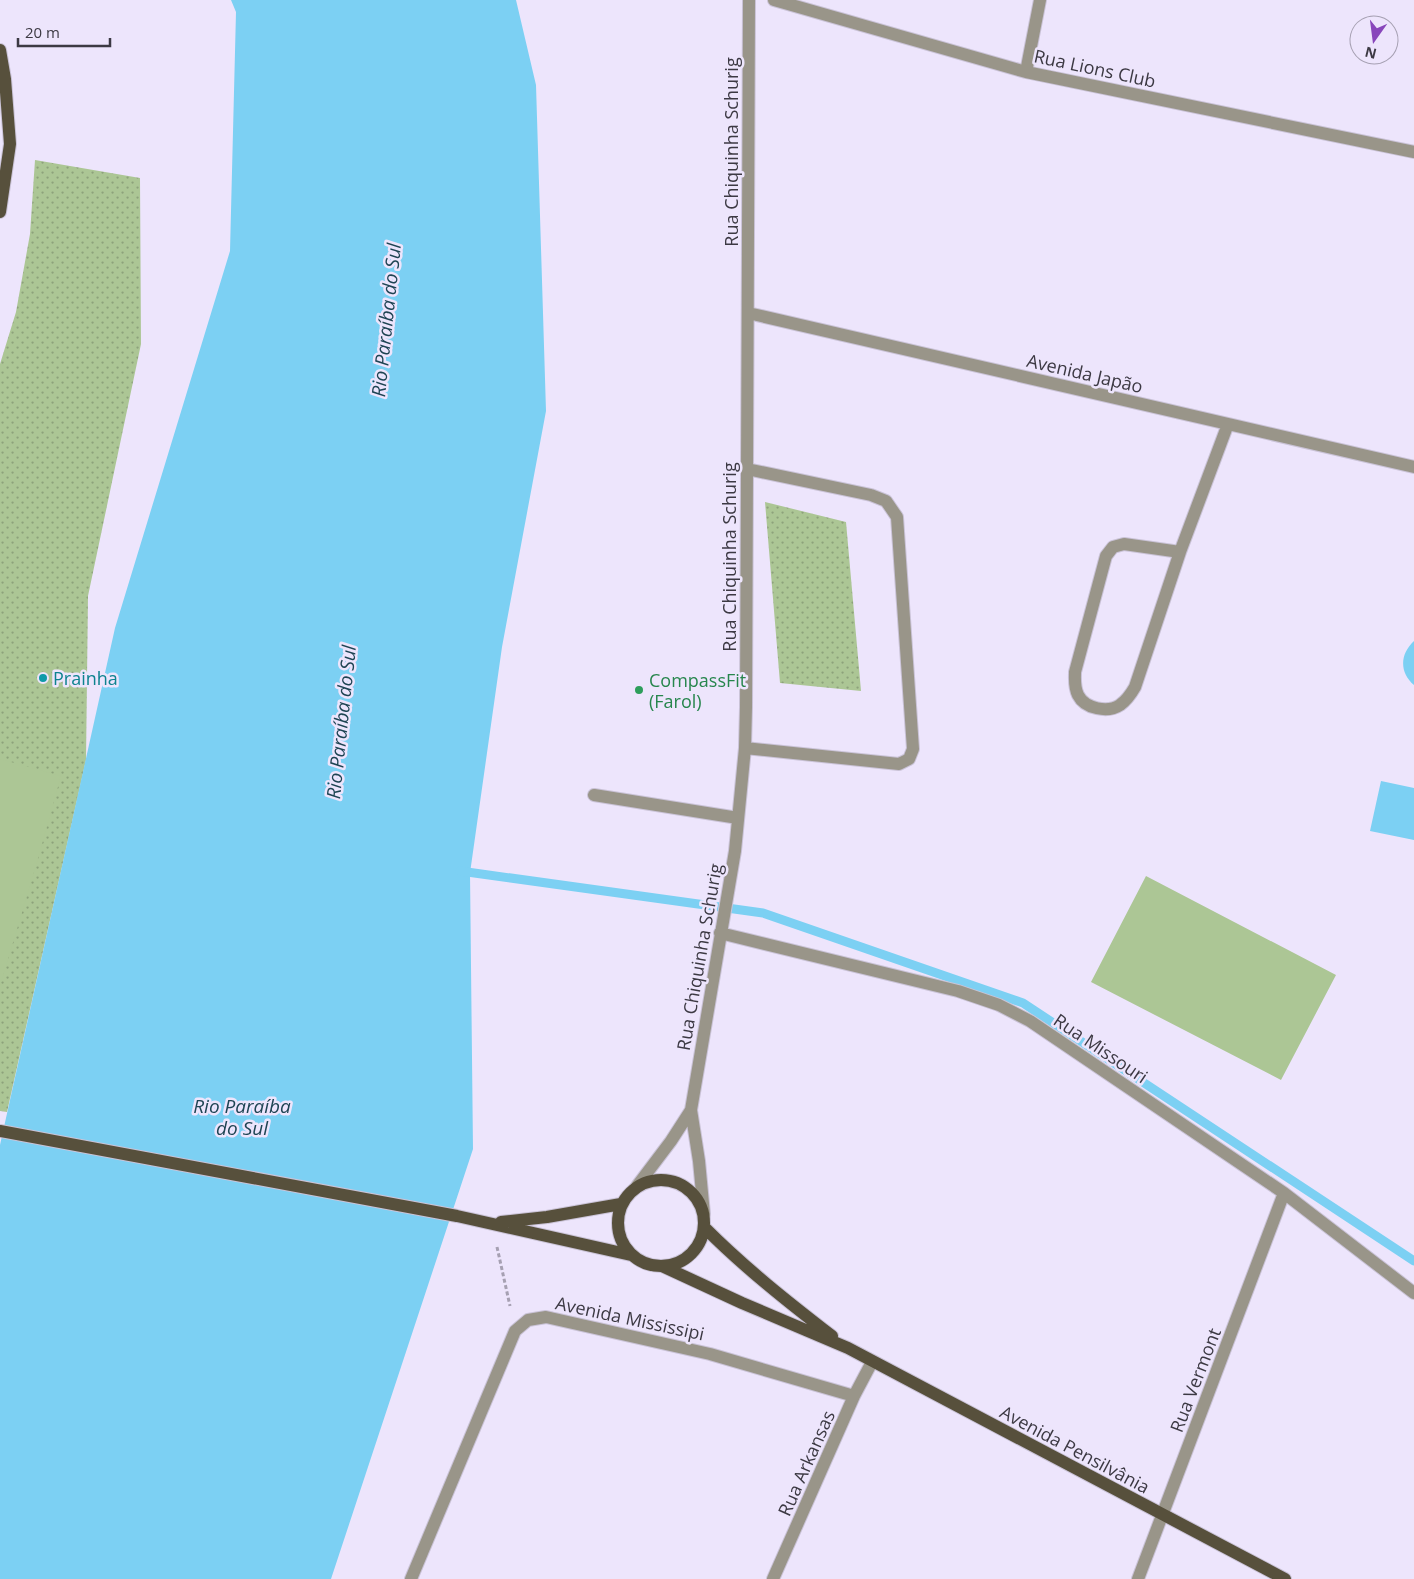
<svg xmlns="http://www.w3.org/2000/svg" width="1414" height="1579" viewBox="0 0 1414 1579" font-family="'Open Sans',sans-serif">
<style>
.park{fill:url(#park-dots)}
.garden{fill:#acc695}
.water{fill:#7cd0f3}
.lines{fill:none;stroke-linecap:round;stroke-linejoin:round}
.stream{stroke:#7cd0f3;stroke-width:9}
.minor-casing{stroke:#cac3d7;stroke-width:14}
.major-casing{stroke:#cac3d7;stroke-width:14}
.path{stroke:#a6a0b2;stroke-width:3;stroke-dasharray:4 2.5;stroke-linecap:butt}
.minor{stroke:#999589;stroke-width:12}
.major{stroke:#57503c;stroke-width:12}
.culture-dot{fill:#0f9aa8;stroke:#ede5fc;stroke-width:2}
.leisure-dot{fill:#2e9e5b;stroke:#ede5fc;stroke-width:2}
.labels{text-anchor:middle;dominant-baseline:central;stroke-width:5;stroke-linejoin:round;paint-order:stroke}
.street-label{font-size:18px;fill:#3c3943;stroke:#ede5fc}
.culture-label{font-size:18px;fill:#0d838f;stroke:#ede5fc;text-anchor:start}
.leisure-label{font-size:18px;fill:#27864d;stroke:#ede5fc;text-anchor:start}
.water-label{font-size:19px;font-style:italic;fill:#1e4453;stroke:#ede5fc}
</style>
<defs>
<pattern id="park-dots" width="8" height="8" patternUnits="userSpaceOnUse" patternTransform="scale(1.25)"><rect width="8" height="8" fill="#acc695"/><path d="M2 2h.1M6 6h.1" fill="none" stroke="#8da27b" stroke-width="1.8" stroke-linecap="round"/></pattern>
</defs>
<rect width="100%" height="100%" fill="#ede5fc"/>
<path class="park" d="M 35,160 L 140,178 L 141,344 L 88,596 L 86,760 L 7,1112 L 0,1111 L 0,364 L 16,312 L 30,234 Z
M 765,502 L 846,522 L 861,691 L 780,683 Z"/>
<path class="garden" d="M 0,759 L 61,776 L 37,862 L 0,986 Z
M 1146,876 L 1336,975 L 1281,1080 L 1091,982 Z"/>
<path class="water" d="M 231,0 L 516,0 L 536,85 L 546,411 L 502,647 L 470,873 L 473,1149 L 331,1579 L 0,1579 L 0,1145 L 115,628 L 230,251 L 236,12 Z
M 1414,641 L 1414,685 C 1399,672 1400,654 1414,641 Z
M 1381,781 L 1414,788 L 1414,840 L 1370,831 Z"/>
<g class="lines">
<path class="stream" d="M 460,871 L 763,913 L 1023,1003 L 1414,1261"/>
<g class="minor-casing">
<path id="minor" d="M 774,0 L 1026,72 L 1414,152
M 1026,72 L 1040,0
M 748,313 L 1414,467
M 1180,552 L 1124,544 L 1113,547 L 1106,556 L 1075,672 C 1075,680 1074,687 1078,695 C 1085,709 1108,713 1120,705 C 1127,700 1131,694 1135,687 L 1180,552 L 1228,424
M 745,748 L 899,764 L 909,759 L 913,749 L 897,517 L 886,501 L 871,495 L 747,469
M 594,795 L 738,818
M 720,933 L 958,991 L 999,1005 L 1030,1021 L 1284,1193 L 1414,1293
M 637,1186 L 671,1141 L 691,1110
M 704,1214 L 699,1161 L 691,1110 L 735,851 L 745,748 L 746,707 L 749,0
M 411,1579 L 515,1331 L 528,1320 L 546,1317 L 710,1354 L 854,1396
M 773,1579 L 854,1396 L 872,1362
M 1138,1579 L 1284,1193"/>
</g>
<g class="major-casing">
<path id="major" d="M 0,50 L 5,79 L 10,144 L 0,212
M 0,1131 L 457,1216 L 631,1255
M618 1223a43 43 0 1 1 86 0a43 43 0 1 1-86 0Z
M 501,1222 L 547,1217 L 621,1204
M 705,1228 C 745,1268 788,1302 832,1336
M 662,1266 L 742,1303 L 848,1348 L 1285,1579"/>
</g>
<path class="path" d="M 497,1247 L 510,1306"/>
<use href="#minor" class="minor"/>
<use href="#major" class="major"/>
</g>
<circle class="culture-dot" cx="43" cy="678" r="5"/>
<circle class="leisure-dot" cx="639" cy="690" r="5"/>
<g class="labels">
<g class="street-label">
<text transform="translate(1095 68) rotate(12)">Rua Lions Club</text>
<text transform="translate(731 152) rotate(-90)">Rua Chiquinha Schurig</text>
<text transform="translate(1085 373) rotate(13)">Avenida Japão</text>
<text transform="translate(729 557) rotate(-90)">Rua Chiquinha Schurig</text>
<text transform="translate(699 957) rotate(-80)">Rua Chiquinha Schurig</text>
<text transform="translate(1101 1048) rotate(34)">Rua Missouri</text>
<text transform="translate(630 1318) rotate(12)">Avenida Mississipi</text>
<text transform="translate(1195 1380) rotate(-69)">Rua Vermont</text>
<text transform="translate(1075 1449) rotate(28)">Avenida Pensilvânia</text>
<text transform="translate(806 1463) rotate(-66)">Rua Arkansas</text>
</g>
<g class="culture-label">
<text x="53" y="678">Prainha</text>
</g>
<g class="leisure-label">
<text x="649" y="680">CompassFit<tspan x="649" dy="21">(Farol)</tspan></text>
</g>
<g class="water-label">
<text transform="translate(386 320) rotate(-84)">Rio Paraíba do Sul</text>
<text transform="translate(341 722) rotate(-84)">Rio Paraíba do Sul</text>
<text x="242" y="1106">Rio Paraíba<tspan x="242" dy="22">do Sul</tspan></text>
</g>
</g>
<g transform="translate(1374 40) rotate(194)"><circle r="24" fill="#ede5fc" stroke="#a6a0b2"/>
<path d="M0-4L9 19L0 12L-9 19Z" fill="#8846bb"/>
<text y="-8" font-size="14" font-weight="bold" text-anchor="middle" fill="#3c3943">N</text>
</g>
<path d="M18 38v8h92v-8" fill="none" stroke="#3c3943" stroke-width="2.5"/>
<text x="25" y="38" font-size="15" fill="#3c3943" stroke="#ede5fc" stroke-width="4" paint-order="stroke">20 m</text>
</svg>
